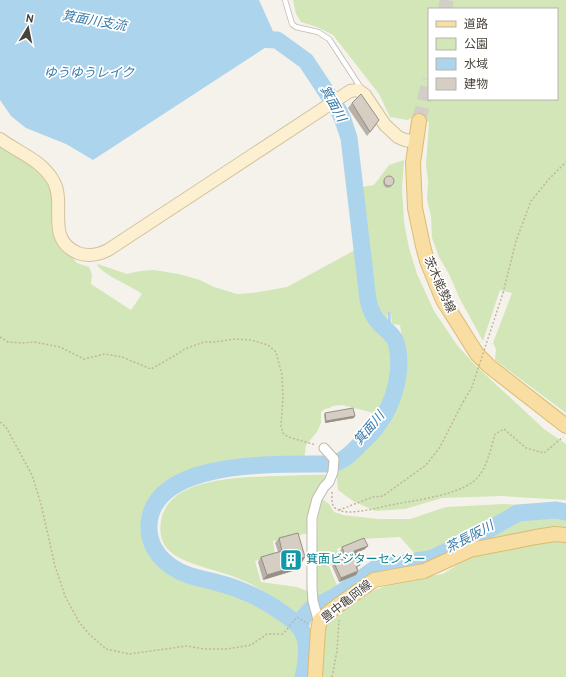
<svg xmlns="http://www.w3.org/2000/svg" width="566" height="677" viewBox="0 0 566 677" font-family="Overpass,'Noto Sans JP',sans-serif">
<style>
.green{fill:#d2e6b8;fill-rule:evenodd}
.water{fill:#add4ed}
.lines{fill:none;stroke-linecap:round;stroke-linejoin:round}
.stream{stroke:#add4ed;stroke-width:3}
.river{stroke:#add4ed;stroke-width:17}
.primary-tunnel{stroke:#d3cfc8;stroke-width:14;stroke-dasharray:14 7;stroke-linecap:butt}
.lane-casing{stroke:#c0baaf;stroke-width:6}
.street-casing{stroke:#c0baaf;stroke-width:11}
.secondary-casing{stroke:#d2c39f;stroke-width:14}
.primary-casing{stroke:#ddbb72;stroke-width:16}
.path{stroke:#c1b5a1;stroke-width:1.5;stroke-dasharray:2 2;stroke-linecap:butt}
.lane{stroke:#fff;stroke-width:4.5}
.street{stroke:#fff;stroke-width:9}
.secondary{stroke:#fcf0d0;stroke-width:12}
.primary{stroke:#f8dea2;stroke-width:14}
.path-bridge{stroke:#c1b5a1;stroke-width:1.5;stroke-dasharray:2 2;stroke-linecap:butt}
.wall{fill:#b8b1a7}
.shaded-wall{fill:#969088}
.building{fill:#d6cec2;stroke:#969088}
.labels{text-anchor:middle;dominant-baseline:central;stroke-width:3.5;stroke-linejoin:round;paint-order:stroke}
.street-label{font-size:12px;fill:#49433a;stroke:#fff}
.culture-label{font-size:12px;fill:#0d838f;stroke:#fff;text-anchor:start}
.water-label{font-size:13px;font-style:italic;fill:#367aa8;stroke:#fff}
</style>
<rect width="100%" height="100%" fill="#f5f2ec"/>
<path class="green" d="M 293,0 L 566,0 L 566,413 L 495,360 L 496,349 L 493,343 L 512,293 L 500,290 L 483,341 L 460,299 L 449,274 L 439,257 L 432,238 L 431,216 L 427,200 L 428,181 L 426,164 L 429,122 L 412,118 L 407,120 L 390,117 L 379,94 L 333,35 L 317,27 L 301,22 L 296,14 ZM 429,9 L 557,9 L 557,99 L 429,99 Z
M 0,145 L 38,168 L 49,184 L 52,200 L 52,231 L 56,240 L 77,263 L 89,267 L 92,275 L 91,284 L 131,310 L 142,294 C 130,285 105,276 97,265 L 98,264 L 127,274 L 140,271 L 154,270 L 179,274 L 200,280 L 214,287 L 237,294 L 252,293 L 287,287 L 355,250 C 358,269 358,293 365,311 C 369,323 379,330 387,340 C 396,353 392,384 387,397 C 385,403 382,408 378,414 L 342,405 L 332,406 L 330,408 L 325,409 L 321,412 L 321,423 L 317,432 L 306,445 L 303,469 C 264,471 184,466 161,504 C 151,520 152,543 167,556 C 178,565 195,568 209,573 C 237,583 262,594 287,611 C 292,615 299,619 304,624 C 316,637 309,662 309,677 L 0,677 Z
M 404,160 L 402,188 L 404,222 L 409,248 L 417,274 L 434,311 L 457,345 L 475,365 L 544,429 L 566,444 L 566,500 L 502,496 L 442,498 L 405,509 L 375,511 L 353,501 L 338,490 L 336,466 C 369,450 389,427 399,391 C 401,383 404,376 404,367 C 406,353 402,339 400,325 L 392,324 L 391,313 L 387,313 L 387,323 C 380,314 375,306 373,295 L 364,223 L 366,222 L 362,187 L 374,185 L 389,165 Z
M 328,475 L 309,533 L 273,541 L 275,555 L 255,561 L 261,582 L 297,587 L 310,592 L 314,611 L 305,621 C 284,604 263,588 237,578 C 218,570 187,565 172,553 C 161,545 159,533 161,521 C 168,477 240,478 273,476 C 291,476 310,474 328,475 Z
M 322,499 L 329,504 L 334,512 L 343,515 L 378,519 L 410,519 L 446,507 L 504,504 L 566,508 L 566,529 L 425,565 L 400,537 L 363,539 L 337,549 L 341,560 L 329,566 L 338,588 L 367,569 L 373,575 L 329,605 L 318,609 L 315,592 L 318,518 Z
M 556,541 L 566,541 L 566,677 L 321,677 L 326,626 L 329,622 L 347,607 L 366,593 L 400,581 L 443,574 L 471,556 L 515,544 Z"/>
<path class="water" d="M 0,0 L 259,0 L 277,40 L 93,160 L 66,144 L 26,128 L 11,116 L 0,100 Z"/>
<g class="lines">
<path class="stream" d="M 389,313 L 390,332"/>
<path class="river" d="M 254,39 L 277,40 L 306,61 L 339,111 L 343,120 L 349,138 L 368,300 C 370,309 373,317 380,324 C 386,330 393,334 396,342 C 404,369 394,405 377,426 C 372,433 366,439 360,444 C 352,453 342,463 330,464 C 283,465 154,457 149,524 C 148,542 157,557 172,567 C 185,576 200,578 215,582 C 239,588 260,597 281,612 C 287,616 294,621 299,627 C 310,639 307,663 303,677
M 300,627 L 303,618 L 312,608 L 336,596 L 376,568 L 433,558 L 470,540 L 518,513 L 556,510 L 566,512"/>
<path class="primary-tunnel" d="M 445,9 L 447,0
M 419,121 L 429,79"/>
<g class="lane-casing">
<path id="lane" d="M 285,0 L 292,24 L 296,27 L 318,32 L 329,39 L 359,85 L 359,89"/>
</g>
<g class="street-casing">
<path id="street" d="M 319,623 L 313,601 L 312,588 L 312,518 L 317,499 L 324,487 L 329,482 L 333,472 L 334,459 L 324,448"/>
</g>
<g class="secondary-casing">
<path id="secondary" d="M 0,139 C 19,153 42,160 54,182 C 66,206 45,239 78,253 C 89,257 98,255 108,250 L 350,91 L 358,90 L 365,95 L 385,125 L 398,137 L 405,140 L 416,142"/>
</g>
<g class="primary-casing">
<path id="primary" d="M 419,121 L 413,163 L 415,208 L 423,246 L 427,261 L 443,300 L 477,354 L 489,366 L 566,426
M 315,677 L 318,630 L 320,620 L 333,609 L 374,580 L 424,571 L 470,550 L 536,537 L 555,534 L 566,535"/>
</g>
<path class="path" d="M 503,293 L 516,241 L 531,201 L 549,179 L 566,162
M 0,337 L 8,342 L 22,343 L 34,342 L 60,347 L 84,359 L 105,354 L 122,357 L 151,369 L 174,356 L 185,349 L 204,342 L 214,342 L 235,339 L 251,340 L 268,345 L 276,352 L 282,375 L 283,397 L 281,426 L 283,433 L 288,437 L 316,445
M 0,422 L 6,427 L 32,475 L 41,504 L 55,566 L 65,596 L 79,622 L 89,634 L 106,649 L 129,654 L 187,646 L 204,649 L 227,649 L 251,645 L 267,634 L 283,634 L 297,617 L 308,624
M 332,492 L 332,503 L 334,507 C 337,510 343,512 348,512 C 364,512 380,507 396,504 C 418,500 456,495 474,481 C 486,472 491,448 495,434 L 504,429 L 526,448 L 544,453 L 563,437
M 339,510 L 373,497 L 383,496 L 426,465 L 440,447 L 463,402
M 332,677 L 337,651 L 339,620"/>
<use href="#lane" class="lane"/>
<use href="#street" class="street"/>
<use href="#secondary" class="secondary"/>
<use href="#primary" class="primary"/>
<path class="path-bridge" d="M 463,402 L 472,387 L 503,293"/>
</g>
<path class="wall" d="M 352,103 L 376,125 L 367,136 L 348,108 Z
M 386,177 L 391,187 L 387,188 L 384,186 L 383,182 Z
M 325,413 L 354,418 L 325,423 L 324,415 Z
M 279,538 L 305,557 L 302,562 L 299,563 L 300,565 L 296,570 L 263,580 L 258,562 L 261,557 L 278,552 L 275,543 Z
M 342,547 L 365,549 L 355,553 L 358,569 L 357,569 L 358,571 L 356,575 L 339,582 L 332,566 L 334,563 L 343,559 L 340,551 Z"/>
<path class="shaded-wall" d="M 355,416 L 354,418 L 325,423 L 326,421 Z
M 368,546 L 365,549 L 352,555 L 354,551 Z
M 305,557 L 302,562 L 294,565 L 298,560 Z
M 300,565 L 296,570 L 263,580 L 267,575 Z
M 358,571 L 356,575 L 339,582 L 341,578 Z"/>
<path class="building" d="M 361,94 L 379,120 L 370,132 L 352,103 Z
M384 181a5 5 0 1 1 10 0a5 5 0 1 1-10 0Z
M 353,408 L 355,416 L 326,421 L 325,413 Z
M 298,533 L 305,557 L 298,560 L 300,565 L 267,575 L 261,557 L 282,551 L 279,538 Z
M 364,538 L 368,546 L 354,551 L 360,565 L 356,567 L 358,571 L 341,578 L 334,563 L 346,558 L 342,547 Z"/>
<defs>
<g id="building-square" transform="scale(1.15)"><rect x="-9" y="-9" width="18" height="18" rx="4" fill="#0f9aa8" stroke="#fff"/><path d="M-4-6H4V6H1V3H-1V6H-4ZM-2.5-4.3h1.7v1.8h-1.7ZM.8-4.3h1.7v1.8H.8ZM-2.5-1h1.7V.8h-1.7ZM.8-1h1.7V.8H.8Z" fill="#fff"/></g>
</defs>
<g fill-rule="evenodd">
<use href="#building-square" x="291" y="560"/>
</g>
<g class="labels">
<g class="street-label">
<text transform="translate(439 285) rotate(66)">茨木能勢線</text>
<text transform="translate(347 602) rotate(-38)">豊中亀岡線</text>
</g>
<g class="culture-label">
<text x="306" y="560">箕面ビジターセンター</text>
</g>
<g class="water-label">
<text transform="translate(94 22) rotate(10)">箕面川支流</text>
<text x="89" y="74">ゆうゆうレイク</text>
<text transform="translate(332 104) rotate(61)">箕面川</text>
<text transform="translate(370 429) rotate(-50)">箕面川</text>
<text transform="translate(470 538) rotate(-28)">茶長阪川</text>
</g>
</g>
<rect x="428" y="8" width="130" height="92" fill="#ffffff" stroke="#b6b4b0"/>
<rect x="436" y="21" width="20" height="6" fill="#f8dea2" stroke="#b6b4b0"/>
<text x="464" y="28" font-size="12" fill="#49433a">道路</text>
<rect x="436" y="38" width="20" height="12" fill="#d2e6b8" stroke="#b6b4b0"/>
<text x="464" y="48" font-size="12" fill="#49433a">公園</text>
<rect x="436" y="58" width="20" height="12" fill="#add4ed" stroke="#b6b4b0"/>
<text x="464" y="68" font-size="12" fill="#49433a">水域</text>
<rect x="436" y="78" width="20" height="12" fill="#d6cec2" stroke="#b6b4b0"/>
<text x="464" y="88" font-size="12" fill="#49433a">建物</text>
<g transform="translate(28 28) rotate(10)" stroke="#ffffff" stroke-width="3" paint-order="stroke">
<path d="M0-3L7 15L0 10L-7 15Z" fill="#49433a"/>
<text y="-6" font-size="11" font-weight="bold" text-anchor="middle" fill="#49433a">N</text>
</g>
</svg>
